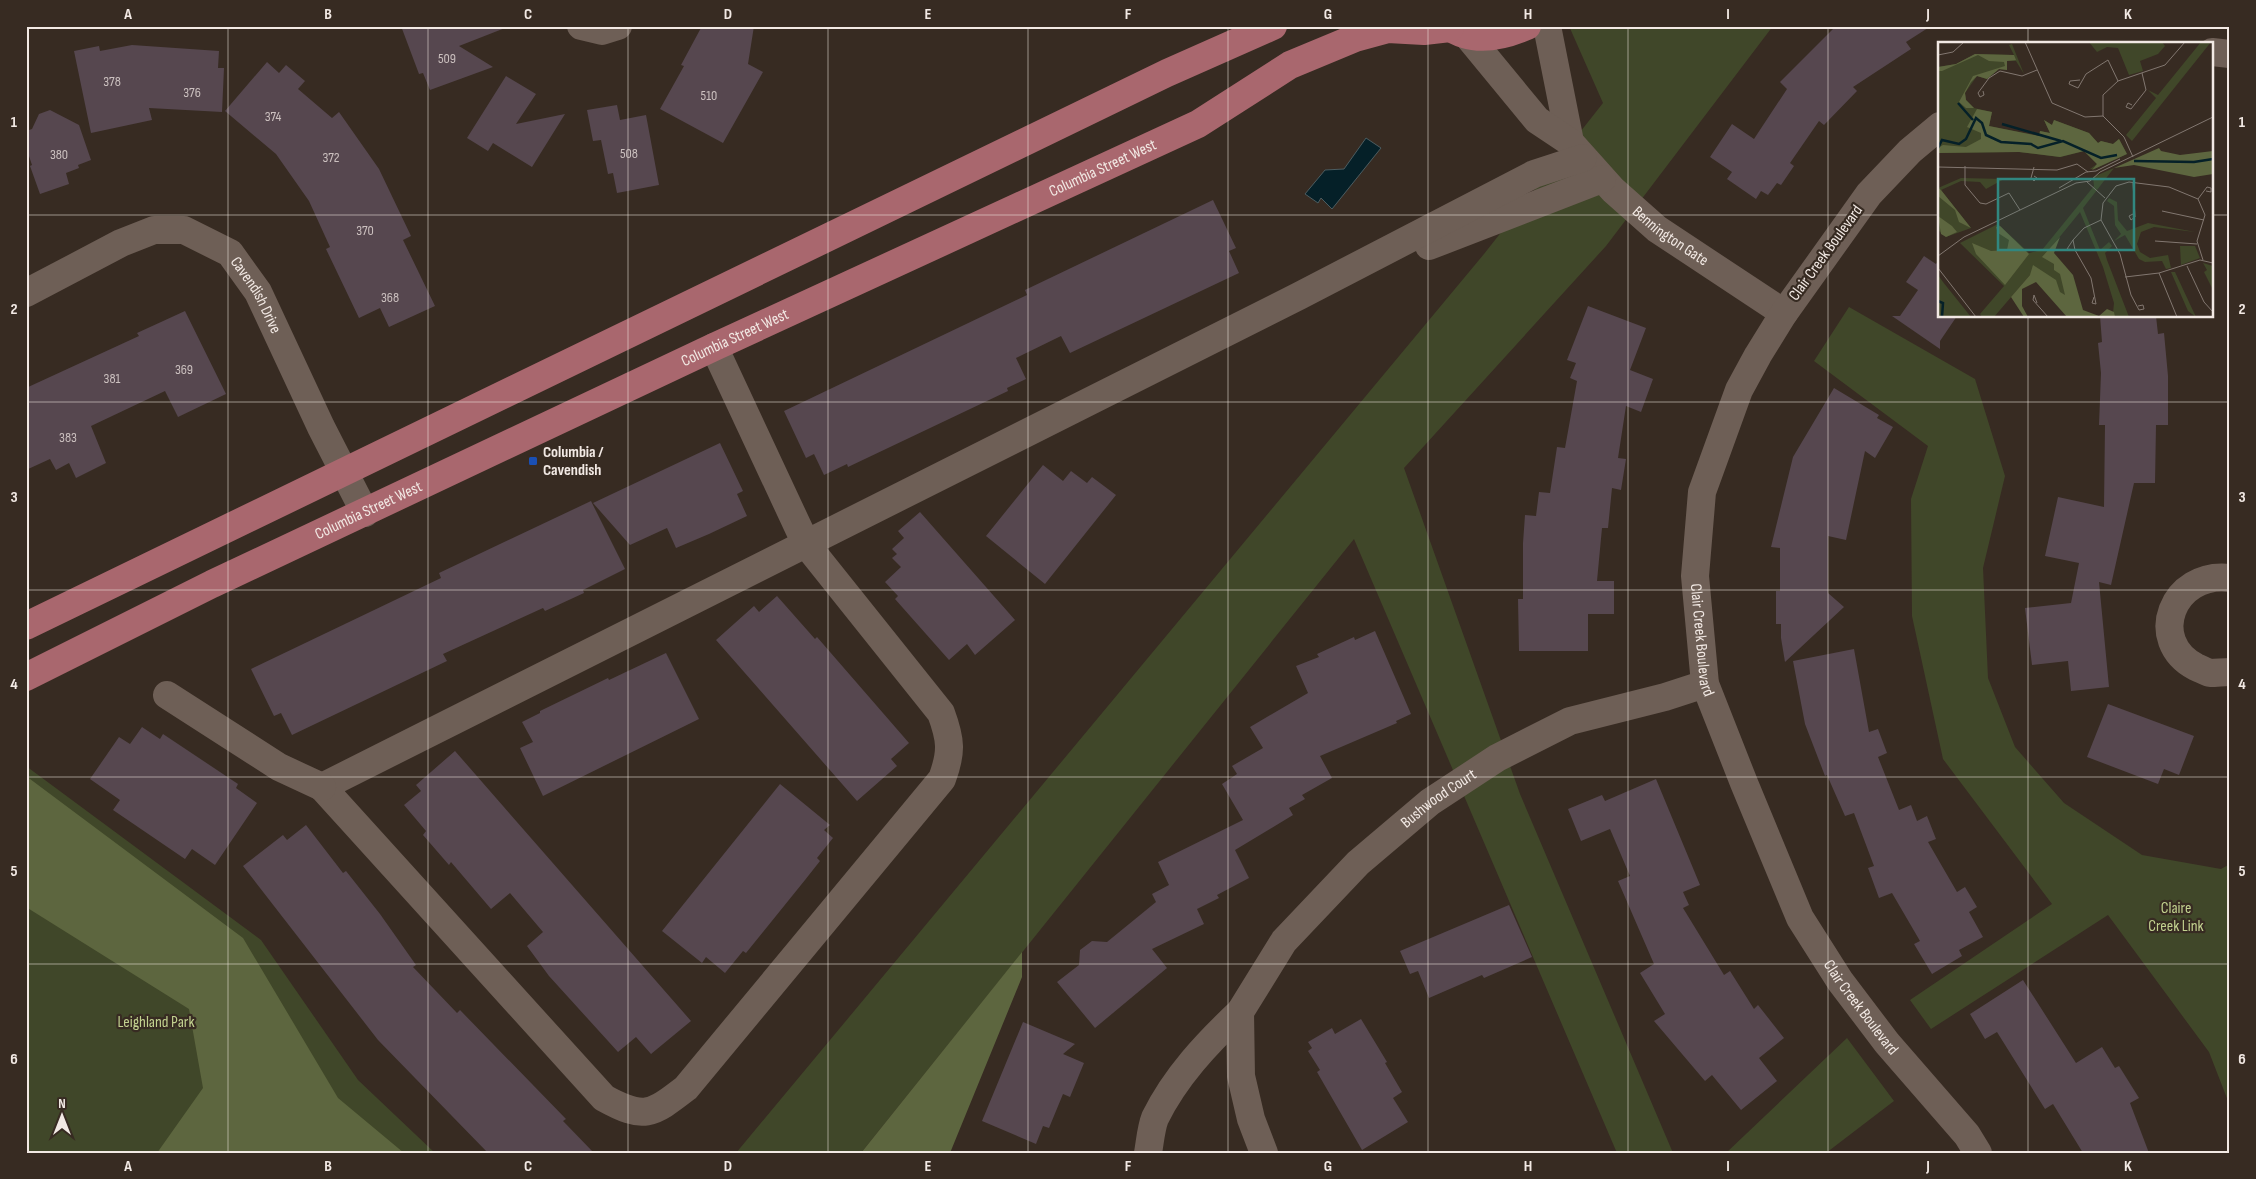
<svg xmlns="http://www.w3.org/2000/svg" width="2256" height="1179" viewBox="0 0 2256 1179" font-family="'Sofia Sans Condensed',sans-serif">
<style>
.green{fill:#404729}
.forest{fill:#5d663f}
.water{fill:#052028;stroke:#4c5c60}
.building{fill:#56474f}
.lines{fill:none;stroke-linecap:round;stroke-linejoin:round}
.minor{stroke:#6e5f56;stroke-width:28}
.major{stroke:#a9676e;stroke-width:28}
.grid{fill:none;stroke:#f2e9e4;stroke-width:1;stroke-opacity:0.55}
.transit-dot{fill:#1a4fb4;stroke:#372b22;stroke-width:2}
.labels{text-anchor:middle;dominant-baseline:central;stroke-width:4.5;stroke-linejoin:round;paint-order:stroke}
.number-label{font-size:14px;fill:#cbc0bf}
.street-label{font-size:16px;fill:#f2e9e4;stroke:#372b22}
.poi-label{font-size:16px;font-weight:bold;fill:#f2e9e4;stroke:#372b22;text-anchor:start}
.park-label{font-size:16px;fill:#c2d18f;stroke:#372b22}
.inset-river{fill:none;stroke:#052028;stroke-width:2.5}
.inset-road{fill:none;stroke:#827770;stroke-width:1}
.view{fill:#318780;fill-opacity:0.15;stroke:#318780;stroke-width:2.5}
.inset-edge{fill:none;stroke:#f2e9e4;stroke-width:2.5}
.neatline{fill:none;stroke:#f2e9e4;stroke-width:2}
.grid-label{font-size:16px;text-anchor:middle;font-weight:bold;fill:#f2e9e4}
</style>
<rect width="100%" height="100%" fill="#372b22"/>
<path class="green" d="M 1569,26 L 1773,26 L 1606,246 L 1404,468 L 1520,794 L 1673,1153 L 1617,1153 L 1354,539 L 861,1153 L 736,1153 L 1484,254 L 1603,103 Z
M 1849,307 L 1975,379 L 2005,476 L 1983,568 L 1988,678 L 2015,747 L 2064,803 L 2142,855 L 2221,869 L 2230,864 L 2230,1106 L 2209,1052 L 2108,915 L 1931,1029 L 1910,1000 L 2052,904 L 1943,759 L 1912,616 L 1911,499 L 1928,446 L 1814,361 Z
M 26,766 L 261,940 L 358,1080 L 435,1153 L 26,1153 Z
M 1847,1038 L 1894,1101 L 1826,1153 L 1726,1153 Z"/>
<path class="forest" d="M 26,776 L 243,938 L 338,1098 L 404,1153 L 157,1153 L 203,1088 L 189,1009 L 26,907 Z
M 1022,952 L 1022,977 L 950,1153 L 861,1153 Z"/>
<path class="water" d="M 1366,138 L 1381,148 L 1332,209 L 1321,198 L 1318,203 L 1305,194 L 1325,170 L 1344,169 Z"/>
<path class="building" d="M 401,26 L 504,26 L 505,28 L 459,46 L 493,67 L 430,90 L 423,73 L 419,74 Z
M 702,26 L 754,26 L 748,64 L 763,72 L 723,143 L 660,109 L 684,66 L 681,65 Z
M 1836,26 L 1931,26 L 1906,42 L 1911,49 L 1853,87 L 1857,91 L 1824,125 L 1819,121 L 1790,163 L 1794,166 L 1781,185 L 1777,183 L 1768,195 L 1761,191 L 1756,199 L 1727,179 L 1732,172 L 1710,157 L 1732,124 L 1754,139 L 1787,89 L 1780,82 Z
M 132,45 L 219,51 L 218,68 L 224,68 L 222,112 L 149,108 L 152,120 L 91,133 L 74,51 L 99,46 L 100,51 Z
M 267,62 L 279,73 L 286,65 L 305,81 L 298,89 L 332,118 L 339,112 L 379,169 L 411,236 L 403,240 L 435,306 L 389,327 L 380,308 L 359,318 L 326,249 L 330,247 L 309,201 L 276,154 L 225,111 Z
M 506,76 L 536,94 L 516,124 L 565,114 L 532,167 L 493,143 L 488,151 L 467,138 Z
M 617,105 L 620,120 L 646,115 L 659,185 L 617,193 L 613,173 L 608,174 L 601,140 L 593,141 L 587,110 Z
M 50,110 L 79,125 L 91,160 L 78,165 L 79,168 L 66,173 L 69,184 L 40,194 L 30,166 L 32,165 L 26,147 L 26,131 L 32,129 L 39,114 Z
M 1213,200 L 1236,248 L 1229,251 L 1239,273 L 1070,353 L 1061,336 L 1016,358 L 1026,379 L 1007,388 L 1008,391 L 848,467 L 847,464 L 824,475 L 814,454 L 806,458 L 784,411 L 1027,295 L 1025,290 Z
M 1924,256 L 1936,264 L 1940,258 L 1940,316 L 1957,316 L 1940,341 L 1940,349 L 1892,316 L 1900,316 L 1918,290 L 1906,282 Z
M 1588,306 L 1646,328 L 1630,370 L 1653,379 L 1641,412 L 1626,406 L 1618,458 L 1626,459 L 1621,490 L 1612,488 L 1608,528 L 1602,528 L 1597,581 L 1614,581 L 1614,614 L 1588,614 L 1588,651 L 1519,651 L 1518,599 L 1523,599 L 1523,543 L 1525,515 L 1536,516 L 1539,492 L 1550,493 L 1557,447 L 1565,448 L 1577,381 L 1570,378 L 1576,363 L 1567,360 Z
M 185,311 L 226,394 L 178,417 L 165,391 L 91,426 L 106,463 L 76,478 L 69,463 L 56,470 L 50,459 L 26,470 L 26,388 L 139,336 L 137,333 Z
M 2100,316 L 2156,316 L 2158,334 L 2164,333 L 2168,376 L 2168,425 L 2156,425 L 2155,483 L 2134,483 L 2111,585 L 2099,582 L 2109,687 L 2071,691 L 2068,661 L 2032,665 L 2025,608 L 2071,603 L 2079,563 L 2045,556 L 2058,497 L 2104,507 L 2105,425 L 2099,425 L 2101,373 L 2098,343 L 2102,342 Z
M 1834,388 L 1879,415 L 1877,418 L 1893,427 L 1875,458 L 1865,451 L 1846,540 L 1828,536 L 1828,593 L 1844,607 L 1785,662 L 1781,638 L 1781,624 L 1776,624 L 1776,591 L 1780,591 L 1780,548 L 1771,547 L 1793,457 Z
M 720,443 L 743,491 L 737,494 L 747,516 L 709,534 L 676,548 L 667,528 L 630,545 L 593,503 Z
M 1043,465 L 1063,481 L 1071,471 L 1087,483 L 1092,477 L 1116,495 L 1045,584 L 986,536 Z
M 591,501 L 625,569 L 583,590 L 584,593 L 545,611 L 543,608 L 443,654 L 447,661 L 292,735 L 281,713 L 274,716 L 251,669 L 441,578 L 439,573 Z
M 920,512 L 1015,620 L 975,655 L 967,644 L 949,660 L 895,599 L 898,596 L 885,582 L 901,567 L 892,558 L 897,554 L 892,549 L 904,538 L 898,531 Z
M 777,596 L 815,639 L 817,637 L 909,743 L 891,759 L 897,766 L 857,801 L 716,640 L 754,606 L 759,612 Z
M 1375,631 L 1411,714 L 1396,721 L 1397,723 L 1320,756 L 1332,778 L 1302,795 L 1305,799 L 1289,808 L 1293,815 L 1235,850 L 1249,878 L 1217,895 L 1219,898 L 1197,909 L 1204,924 L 1152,949 L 1167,968 L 1095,1028 L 1057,982 L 1079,965 L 1080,950 L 1092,941 L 1107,942 L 1156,902 L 1152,894 L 1169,885 L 1158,862 L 1243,820 L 1222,784 L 1237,774 L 1232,766 L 1263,748 L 1250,727 L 1308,693 L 1296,666 L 1319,657 L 1317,654 L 1354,637 L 1355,640 Z
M 1854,649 L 1869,732 L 1878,729 L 1887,753 L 1878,757 L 1899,810 L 1911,805 L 1917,821 L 1927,816 L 1936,839 L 1928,842 L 1957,892 L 1965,887 L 1977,907 L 1969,912 L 1983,937 L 1959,950 L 1962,956 L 1932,974 L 1914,944 L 1920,941 L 1892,893 L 1879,898 L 1868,868 L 1874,866 L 1854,813 L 1845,816 L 1827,775 L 1825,776 L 1805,724 L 1793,661 Z
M 666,653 L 699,719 L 543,796 L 520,748 L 533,742 L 522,722 L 540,713 L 540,711 L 608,678 L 609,680 Z
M 2108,704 L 2194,736 L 2179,775 L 2164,769 L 2158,784 L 2087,757 Z
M 142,727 L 160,739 L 163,734 L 238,784 L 236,788 L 257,803 L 215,865 L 192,849 L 185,859 L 113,810 L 120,800 L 90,779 L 119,737 L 130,744 Z
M 455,751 L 691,1021 L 651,1054 L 636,1037 L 618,1052 L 549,976 L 527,946 L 543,932 L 510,893 L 491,909 L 451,862 L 449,865 L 423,835 L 426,831 L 404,805 L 421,791 L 416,785 Z
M 1656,779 L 1700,885 L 1683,892 L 1689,905 L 1683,908 L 1724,975 L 1730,971 L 1754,1009 L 1758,1005 L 1784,1038 L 1759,1058 L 1777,1081 L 1741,1110 L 1712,1075 L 1705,1081 L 1654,1021 L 1665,1014 L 1640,973 L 1654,964 L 1618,881 L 1630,876 L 1610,829 L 1581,841 L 1568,809 L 1602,795 L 1605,801 Z
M 780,784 L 830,825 L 824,830 L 833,838 L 817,858 L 820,861 L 805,880 L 746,953 L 743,951 L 725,973 L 706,957 L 702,963 L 662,931 Z
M 306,825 L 343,873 L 346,871 L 380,914 L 416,965 L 413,967 L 457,1013 L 460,1010 L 566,1119 L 563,1121 L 594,1153 L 488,1153 L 378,1040 L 243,866 L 283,835 L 287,840 Z
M 1509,905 L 1532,957 L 1484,978 L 1482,975 L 1429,998 L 1418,971 L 1410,974 L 1400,951 Z
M 2023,980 L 2076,1063 L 2102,1047 L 2115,1068 L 2119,1066 L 2139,1098 L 2130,1103 L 2149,1153 L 2083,1153 L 2053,1104 L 2045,1109 L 1997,1032 L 1985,1039 L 1970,1014 Z
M 1361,1019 L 1387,1062 L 1385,1063 L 1402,1092 L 1393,1098 L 1408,1122 L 1362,1150 L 1317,1072 L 1320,1070 L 1308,1051 L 1312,1048 L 1308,1042 L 1332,1028 L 1335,1034 Z
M 1023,1022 L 1075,1044 L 1063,1054 L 1084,1063 L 1070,1097 L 1063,1094 L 1049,1128 L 1043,1126 L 1036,1144 L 982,1121 Z"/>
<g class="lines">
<g class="minor">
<path d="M 581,26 L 602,31 L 618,26"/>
<path d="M 1547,26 L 1570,142"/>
<path id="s1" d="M 1467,35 L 1537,120 L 1570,142 L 1613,190 L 1657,229 L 1784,313"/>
<path d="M 2212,52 L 2230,54"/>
<path id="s2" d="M 1940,126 L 1910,151 L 1869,194 L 1784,313 L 1758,355 L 1739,390 L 1702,492 L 1695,576 L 1705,684 L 1744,783 L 1800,918 L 1840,981 L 1887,1043 L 1967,1135 L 1978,1153"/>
<path d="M 1429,246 L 1602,179"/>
<path id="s3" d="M 26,293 L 121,243 L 154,230 L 184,230 L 230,253 L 258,292 L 321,427 L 365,513"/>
<path d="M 714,347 L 806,544 L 941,713 C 951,740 952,752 942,779 L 686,1088 C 651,1115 644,1120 604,1098 L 322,787 L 1299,296 L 1534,174 L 1583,158"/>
<path d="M 2230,578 C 2172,571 2146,641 2196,667 C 2201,669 2206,672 2210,673 C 2217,673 2223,672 2230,672"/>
<path d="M 167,695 L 279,767 L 322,787"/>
<path d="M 1148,1153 C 1150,1142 1151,1128 1155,1118 C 1175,1077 1207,1043 1240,1012"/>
<path id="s4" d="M 1264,1153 L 1251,1119 L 1241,1076 L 1240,1012 L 1284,941 L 1358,863 L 1430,802 L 1497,758 L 1570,721 L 1665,697 L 1705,684"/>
</g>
<g class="major">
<path d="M 1448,26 C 1472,43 1502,37 1527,26"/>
<path d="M 26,626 L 1167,73 L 1273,26"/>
<path id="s5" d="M 26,677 L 212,584 L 714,347 L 1198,124 L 1290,65 L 1355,38 L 1388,29 L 1424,31 L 1450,28"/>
</g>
</g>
<path class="grid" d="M 228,26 L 228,1153M 428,26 L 428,1153M 628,26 L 628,1153M 828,26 L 828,1153M 1028,26 L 1028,1153M 1228,26 L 1228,1153M 1428,26 L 1428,1153M 1628,26 L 1628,1153M 1828,26 L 1828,1153M 2028,26 L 2028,44M 26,215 L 1940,215M 2212,215 L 2230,215M 2028,316 L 2028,1153M 26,402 L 2230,402M 26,590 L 2230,590M 26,777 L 2230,777M 26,964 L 2230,964"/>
<rect class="transit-dot" x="528" y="456" width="10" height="10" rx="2.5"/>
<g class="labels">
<g class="number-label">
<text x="447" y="58">509</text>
<text x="112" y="81">378</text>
<text x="192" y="92">376</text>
<text x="709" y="95">510</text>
<text x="273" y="116">374</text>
<text x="629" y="153">508</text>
<text x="59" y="154">380</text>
<text x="331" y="157">372</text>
<text x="365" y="230">370</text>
<text x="390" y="297">368</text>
<text x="184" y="369">369</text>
<text x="112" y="378">381</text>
<text x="68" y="437">383</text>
</g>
<g class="street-label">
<text stroke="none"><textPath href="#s5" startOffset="1191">Columbia Street West</textPath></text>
<text stroke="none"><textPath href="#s1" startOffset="288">Bennington Gate</textPath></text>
<text transform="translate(1826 253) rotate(-54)">Clair Creek Boulevard</text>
<text stroke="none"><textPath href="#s3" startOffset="274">Cavendish Drive</textPath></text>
<text stroke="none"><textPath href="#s5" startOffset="786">Columbia Street West</textPath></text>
<text stroke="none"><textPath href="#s5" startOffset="381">Columbia Street West</textPath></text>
<text stroke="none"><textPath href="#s2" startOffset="591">Clair Creek Boulevard</textPath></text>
<text stroke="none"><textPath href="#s4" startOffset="439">Bushwood Court</textPath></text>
<text stroke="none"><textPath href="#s2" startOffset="996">Clair Creek Boulevard</textPath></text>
</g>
<g class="poi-label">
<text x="543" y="452">Columbia /<tspan x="543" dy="18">Cavendish</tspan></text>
</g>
<g class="park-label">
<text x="2176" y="908">Claire<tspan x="2176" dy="18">Creek Link</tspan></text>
<text x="156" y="1022">Leighland Park</text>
</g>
</g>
<g transform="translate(1938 42)">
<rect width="275" height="275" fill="#372b22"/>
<path d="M 151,0 L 224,0 L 227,4 L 220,12 L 202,19 L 205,29 L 191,33 L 180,6 L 169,5 L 159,10 ZM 263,0 L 273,0 L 194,99 L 188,93 L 218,56 L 210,48 L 220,53 ZM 74,2 L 86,32 L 78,19 L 69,19 L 69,28 L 61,27 L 49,37 L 39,34 L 27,51 L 28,58 L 36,66 L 54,70 L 51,84 L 101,94 L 102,89 L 112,91 L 106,78 L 114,83 L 116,78 L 151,91 L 160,101 L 163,99 L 175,102 L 181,97 L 189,112 L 156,127 L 152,127 L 159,122 L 146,109 L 122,115 L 81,110 L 0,111 L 0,25 L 18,22 L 37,12 L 76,13 L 71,3 ZM 176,126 L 145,166 L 162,208 L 171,200 L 174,204 L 167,211 L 169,218 L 191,275 L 167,275 L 175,271 L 176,261 L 165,225 L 142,170 L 111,208 L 141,268 L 92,233 L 56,275 L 44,275 L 42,272 L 66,244 L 22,201 L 60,182 L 91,211 L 104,208 L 156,144 L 155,135 ZM 23,136 L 66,137 L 48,147 L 42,140 L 23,139 L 3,148 L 33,186 L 8,195 L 0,188 L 0,146 ZM 171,156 L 179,160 L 180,178 L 189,189 L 210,181 L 257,190 L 216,185 L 203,190 L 199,202 L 202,210 L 212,216 L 230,213 L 233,226 L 228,227 L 224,219 L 207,220 L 201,217 L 187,193 L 176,199 L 183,192 L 177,183 L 176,164 L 169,159 ZM 242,204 L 257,204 L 262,216 L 243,223 ZM 265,221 L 275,224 L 275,248 L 266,230 L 269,228 ZM 233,230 L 237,230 L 258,275 L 250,269 ZM 0,233 L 5,240 L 33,275 L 0,275 Z" fill="#404729"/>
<path d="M 37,12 L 76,13 L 78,18 L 69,19 L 69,28 L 61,27 L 49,37 L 39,34 L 33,40 L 27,51 L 28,58 L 36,66 L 28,66 L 21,60 L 35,34 L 67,24 L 66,20 L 51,19 L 40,13 L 4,29 L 0,29 L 0,25 L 18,22 ZM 39,67 L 54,70 L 51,84 L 101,94 L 102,89 L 112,91 L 106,78 L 114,83 L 116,78 L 151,91 L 160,101 L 163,99 L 175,102 L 181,97 L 189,112 L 154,128 L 159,122 L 146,109 L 122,115 L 81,110 L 0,111 L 0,106 L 5,103 L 28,105 L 43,97 L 43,91 L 29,85 ZM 221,106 L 223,109 L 242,113 L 275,109 L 275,132 L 256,135 L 196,123 L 176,126 ZM 0,146 L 3,148 L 33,186 L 21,180 L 17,168 L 0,154 ZM 0,174 L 14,184 L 19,190 L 8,195 L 3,192 ZM 62,184 L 91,212 L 67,243 L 38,212 L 34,201 L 53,209 L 69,208 L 71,198 L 60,191 L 58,185 ZM 122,195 L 116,211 L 135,233 L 145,268 L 161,274 L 169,267 L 176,270 L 177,275 L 129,275 L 98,240 L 84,247 L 84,264 L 90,275 L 86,275 L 73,255 L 92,233 L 95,223 L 118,238 L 122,250 L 127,253 L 122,232 L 116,228 L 116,222 L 104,215 Z" fill="#5d663f"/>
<path class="inset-river" d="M 20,61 L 35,78M 64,82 L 123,99M 0,106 L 4,98 L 21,102 L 28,97 L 38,76 L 44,81 L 48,93 L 63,100 L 93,102 L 100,106 L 125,99 L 163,116 L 179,113M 196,119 L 256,120 L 275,117M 0,259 L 5,261 L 4,275"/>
<path class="inset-road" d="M 87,0 L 114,61 L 147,75 L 165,74M 0,13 L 15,10 L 26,0M 142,38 L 132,39 L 131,42 L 140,46 L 148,32 L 170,18 L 180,39M 45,49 L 46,53 L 42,55 L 40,51 L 51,36 L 62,29 L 84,34 L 99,28M 194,63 L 190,61 L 188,65 L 193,67 L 208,48 L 204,31M 195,115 L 186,95 L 165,74 L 165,53 L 180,39 L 227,23 L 247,0M 27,124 L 27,143 L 42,161 L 48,162 L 71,151 L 82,168M 0,125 L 119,128 L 139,122 L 150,130M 96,125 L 93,136 L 96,139 L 99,136 L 96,134M 149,140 L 167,156M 121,146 L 148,130 L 158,129 L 182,117M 260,157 L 269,145 L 273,146 L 273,150 L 268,149M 224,169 L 266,178M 195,172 L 191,174 L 193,178 L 197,175 L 195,141M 135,198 L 129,207 L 137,208M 217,199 L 259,202M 0,214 L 26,195 L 138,141 L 152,139 L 162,130 L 275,75M 249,224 L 266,260 L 275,270M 0,226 L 38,275M 221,231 L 239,275M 187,235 L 221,231 L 262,218 L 275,221M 156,255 L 154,261 L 158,262 L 153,236 L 137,208 L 135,198 L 146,186 L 163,178M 99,261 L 96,253 L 95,258 L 110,275M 200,264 L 205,263 L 206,267 L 201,268 L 193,253 L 182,212 L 163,178 L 165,161 L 178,144 L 191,140 L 231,145 L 260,157 L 267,173 L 259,199 L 265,218"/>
<path class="view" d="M 60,137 L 196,137 L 196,208 L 60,208 Z"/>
<rect width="275" height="275" class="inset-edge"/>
</g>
<rect width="2256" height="1179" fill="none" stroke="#372b22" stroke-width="55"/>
<g transform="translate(62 1116)" stroke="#372b22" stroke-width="4" paint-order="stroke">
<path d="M0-4L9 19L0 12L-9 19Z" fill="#f2e9e4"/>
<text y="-8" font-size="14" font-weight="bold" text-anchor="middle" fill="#f2e9e4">N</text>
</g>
<rect x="28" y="28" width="2200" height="1124" class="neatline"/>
<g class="grid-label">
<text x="128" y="19">A</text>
<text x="328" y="19">B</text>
<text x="528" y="19">C</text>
<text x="728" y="19">D</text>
<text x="928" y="19">E</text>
<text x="1128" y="19">F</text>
<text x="1328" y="19">G</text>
<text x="1528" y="19">H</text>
<text x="1728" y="19">I</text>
<text x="1928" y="19">J</text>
<text x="2128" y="19">K</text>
<text x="14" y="127">1</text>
<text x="2242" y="127">1</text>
<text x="14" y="314">2</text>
<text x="2242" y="314">2</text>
<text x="14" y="502">3</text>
<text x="2242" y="502">3</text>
<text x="14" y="689">4</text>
<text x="2242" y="689">4</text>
<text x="14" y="876">5</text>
<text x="2242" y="876">5</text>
<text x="14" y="1064">6</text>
<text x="2242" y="1064">6</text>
<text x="128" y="1171">A</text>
<text x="328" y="1171">B</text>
<text x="528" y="1171">C</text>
<text x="728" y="1171">D</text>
<text x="928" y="1171">E</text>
<text x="1128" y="1171">F</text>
<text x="1328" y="1171">G</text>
<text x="1528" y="1171">H</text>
<text x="1728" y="1171">I</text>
<text x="1928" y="1171">J</text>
<text x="2128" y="1171">K</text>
</g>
</svg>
